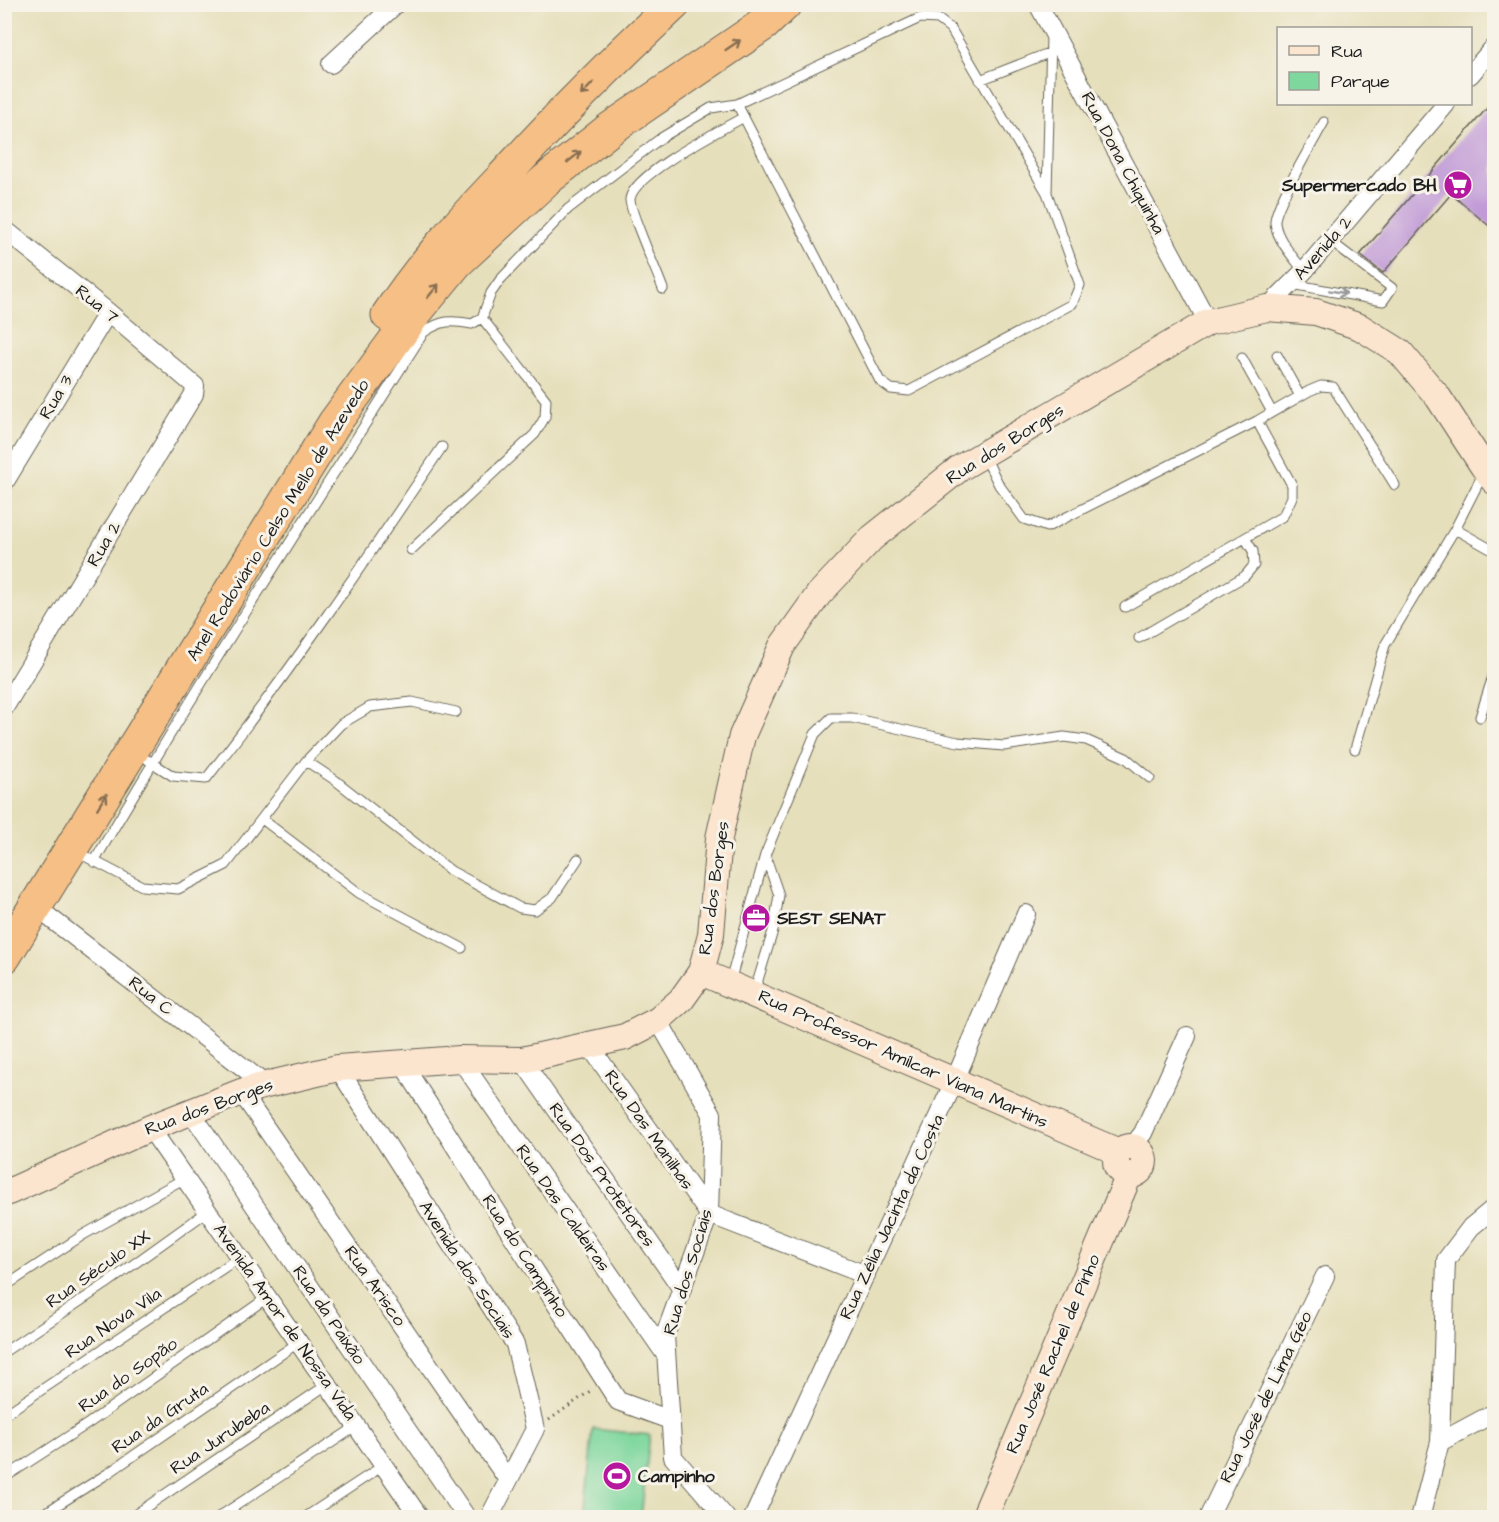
<svg xmlns="http://www.w3.org/2000/svg" width="1499" height="1522" viewBox="0 0 1499 1522" font-family="'Architects Daughter',sans-serif">
<style>
.green{fill:#7ed79d;stroke:#4d7a5c;stroke-width:1.5}
.building{fill:#c19bd7}
.lines{fill:none;stroke-linecap:round;stroke-linejoin:round}
.lane-casing{stroke:#636054;stroke-width:11}
.street-casing{stroke:#636054;stroke-width:20}
.secondary-casing{stroke:#636054;stroke-width:28}
.highway-casing{stroke:#636054;stroke-width:35}
.path{stroke:#636054;stroke-width:3;stroke-dasharray:1.5 4.5;stroke-linecap:butt}
.lane{stroke:#fff;stroke-width:9}
.street{stroke:#fff;stroke-width:18}
.secondary{stroke:#fbe5cf;stroke-width:26}
.highway{stroke:#f5bf86;stroke-width:33}
.oneway{stroke:#886e51}
.oneway2{stroke:#999}
.labels{text-anchor:middle;dominant-baseline:central;stroke-width:6;stroke-linejoin:round;paint-order:stroke}
.street-label{font-size:18px;fill:#1c1c1c;stroke:#f7f3e8}
.poi-label{font-size:18px;font-weight:bold;fill:#1c1c1c;stroke:#f7f3e8;text-anchor:start}
</style>
<rect width="100%" height="100%" fill="#f7f3e8"/>
<filter id="ink" filterUnits="userSpaceOnUse"><feTurbulence type="fractalNoise" baseFrequency=".0167" numOctaves="2"/><feDisplacementMap in="SourceGraphic" scale="12" xChannelSelector="R" yChannelSelector="G"/><feConvolveMatrix kernelMatrix="1 2 1 2 8 2 1 2 1" color-interpolation-filters="sRGB"/></filter>
<filter id="wash" filterUnits="userSpaceOnUse"><feTurbulence type="fractalNoise" baseFrequency=".008" numOctaves="4" result="noise"/><feDisplacementMap in="SourceGraphic" scale="24" xChannelSelector="R" yChannelSelector="G"/><feGaussianBlur stdDeviation="1.35" result="paint"/><feColorMatrix in="noise" values="0 0 0 0 0 0 0 0 0 0 0 0 0 0 0 0 0 1.4 0 .05"/><feComposite in="paint" operator="in"/></filter>
<g filter="url(#wash)">
<rect width="100%" height="100%" fill="#e6dfbb"/>
<path class="green" d="M 593,1429 L 650,1435 L 641,1517 L 584,1517 Z"/>
<g id="blocks">
<path class="building" d="M 1494,100 L 1494,230 L 1451,194 L 1383,273 L 1360,255 Z"/>
</g>
</g>
<g filter="url(#ink)">
<use href="#blocks" fill-opacity="0" stroke="#636054" stroke-width="1.5"/>
<g class="lines">
<g class="lane-casing">
<path id="lane" d="M 980,80 L 1051,52
M 1047,193 L 1051,37
M 1304,271 C 1294,258 1277,240 1275,223 C 1273,208 1315,139 1324,122
M 1292,284 L 1383,301 L 1392,288 L 1330,241
M 663,289 C 658,274 629,210 630,199 C 633,174 721,130 744,117
M 1277,355 L 1300,396
M 1242,358 L 1272,412
M 985,457 L 999,485 L 1024,519 L 1047,527 L 1257,421 L 1309,391 L 1321,386 L 1333,387 L 1395,485
M 1455,529 L 1494,551
M 411,550 L 535,434 L 545,417 L 546,400 L 482,318
M 1125,607 L 1283,516 L 1292,497 L 1292,485 L 1257,421
M 1139,638 L 1245,576 L 1254,565 L 1253,551 L 1245,538
M 1480,717 L 1494,673
M 1355,749 L 1385,645 L 1455,529 L 1484,472
M 148,760 L 173,776 L 206,779 C 290,672 366,560 442,447
M 306,761 L 341,724 L 370,707 L 412,702 L 456,712
M 262,819 L 359,893 L 462,948
M 77,852 L 142,886 L 178,889 L 226,865 L 306,761 L 335,780 L 451,871 L 520,908 L 535,910 L 552,898 L 578,859
M 94,862 C 199,682 312,508 424,332 C 442,320 450,320 472,324 L 482,318 L 491,293 L 500,280 L 568,209 L 661,138 L 711,108 L 737,104 L 920,18 L 938,19 L 951,29 L 1047,193 L 1080,285 L 1072,304 L 909,391 L 891,389 L 880,381 L 737,104
M 730,982 L 765,855 L 815,734 L 831,718 L 852,718 L 958,742 L 1004,746 L 1064,737 L 1086,740 L 1126,758 L 1150,778
M 754,993 L 773,931 L 779,895 L 765,855
M 4,1287 L 83,1235 L 185,1178
M 4,1352 L 106,1284 L 208,1211
M 4,1415 L 240,1257
M 4,1478 L 89,1423 L 268,1297
M 37,1518 L 107,1474 L 299,1342
M 130,1518 L 328,1384
M 217,1518 L 357,1426
M 304,1518 L 384,1465"/>
</g>
<g class="street-casing">
<path id="street" d="M 1038,4 L 1208,322
M 331,64 L 396,4
M 1470,75 L 1494,47
M 4,229 L 108,312 L 195,386 L 194,394 L 4,708
M 1267,308 L 1304,271 L 1446,104
M 4,483 L 108,312
M 36,907 L 266,1085
M 658,1020 L 712,1114 L 709,1214 L 665,1335 L 673,1457 L 726,1518
M 589,1045 L 709,1214 L 866,1275
M 460,1059 L 666,1355
M 522,1060 L 682,1289
M 402,1063 L 618,1401 L 670,1420
M 338,1068 L 515,1344 L 535,1429 L 489,1518
M 241,1092 L 508,1480
M 191,1112 L 467,1518
M 150,1128 L 420,1518
M 1132,1147 L 1143,1133 L 1187,1036
M 1440,1442 L 1494,1413
M 753,1518 L 954,1082 L 1026,914
M 1208,1518 L 1325,1276
M 1420,1518 L 1440,1442 L 1446,1260 L 1471,1227 L 1494,1208"/>
</g>
<g class="secondary-casing">
<path id="secondary" d="M 701,972 L 1119,1152
M1116 1161a14 14 0 1 1 28 0a14 14 0 1 1-28 0Z
M 4,1194 L 150,1128 L 241,1092 L 266,1085 L 338,1068 L 460,1059 L 522,1060 L 625,1037 L 658,1020 L 681,1000 L 701,972 L 711,934 L 719,838 L 742,736 L 782,646 L 819,594 L 872,538 L 960,468 L 1208,322 L 1267,308 L 1316,312 L 1360,327 L 1400,352 L 1438,397 L 1483,466 L 1494,481
M 984,1518 L 1129,1175"/>
</g>
<g class="highway-casing">
<path id="highway" d="M 388,315 C 421,265 460,222 501,179 C 556,118 614,60 674,4
M 4,957 L 335,422 L 415,313 L 457,262 L 546,180 L 610,129 L 764,24 L 785,4"/>
</g>
<path class="path" d="M 549,1420 L 593,1389"/>
<use href="#lane" class="lane"/>
<use href="#street" class="street"/>
<use href="#secondary" class="secondary"/>
<use href="#highway" class="highway"/>
</g>
<defs><path id="oneway-shaft" d="M-6 0H5M1.5-3L5.5 0L1.5 3" fill="none" stroke-width="1.6" stroke-linecap="round" stroke-linejoin="round" transform="scale(1.5)"/></defs>
<g class="oneway">
<use href="#oneway-shaft" transform="translate(733 45) rotate(-34)"/>
<use href="#oneway-shaft" transform="translate(587 89) rotate(134)"/>
<use href="#oneway-shaft" transform="translate(574 157) rotate(-39)"/>
<use href="#oneway-shaft" transform="translate(433 291) rotate(-51)"/>
<use href="#oneway-shaft" transform="translate(102 801) rotate(-58)"/>
</g>
<use class="oneway2" href="#oneway-shaft" transform="translate(1338 292) rotate(10)"/>
</g>
<defs>
<g id="supermarket-disc" transform="scale(1.5)"><circle r="9.5" fill="#b5179e" stroke="#f7f3e8"/><path d="M-6-5.5h2.5l.6 2H6L4.5 2H-2.5L-4.4-4H-6ZM-1.5 3.2a1.3 1.3 0 1 0 .1 0ZM3 3.2a1.3 1.3 0 1 0 .1 0Z" fill="#fff"/></g>
<g id="office-disc" transform="scale(1.5)"><circle r="9.5" fill="#b5179e" stroke="#f7f3e8"/><path d="M-6-3h4V-5.5h4V-3h4V5H-6ZM-1-4.5V-3h2v-1.5ZM-6 0V1H6V0Z" fill="#fff"/></g>
<g id="stadium-disc" transform="scale(1.5)"><circle r="9.5" fill="#b5179e" stroke="#f7f3e8"/><path d="M0-5a6.5 5 0 1 0 0 10a6.5 5 0 1 0 0-10ZM-3.5-1.8h7v3.6h-7Z" fill="#fff"/></g>
</defs>
<g fill-rule="evenodd">
<use href="#supermarket-disc" x="1458" y="185"/>
<use href="#office-disc" x="756" y="918"/>
<use href="#stadium-disc" x="617" y="1476"/>
</g>
<g class="labels">
<g class="street-label">
<text transform="translate(1123 163) rotate(62)">Rua Dona Chiquinha</text>
<text transform="translate(1323 248) rotate(-49)">Avenida 2</text>
<text transform="translate(97 304) rotate(39)">Rua 7</text>
<text transform="translate(56 397) rotate(-59)">Rua 3</text>
<text transform="translate(1005 444) rotate(-32)">Rua dos Borges</text>
<text transform="translate(278 520) rotate(-58)">Anel Rodoviário Celso Mello de Azevedo</text>
<text transform="translate(104 544) rotate(-59)">Rua 2</text>
<text transform="translate(714 888) rotate(-82)">Rua dos Borges</text>
<text transform="translate(151 996) rotate(38)">Rua C</text>
<text transform="translate(903 1059) rotate(24)">Rua Professor Amílcar Viana Martins</text>
<text transform="translate(209 1107) rotate(-20)">Rua dos Borges</text>
<text transform="translate(649 1130) rotate(55)">Rua Das Manilhas</text>
<text transform="translate(602 1175) rotate(55)">Rua Dos Protetores</text>
<text transform="translate(563 1208) rotate(55)">Rua Das Caldeiras</text>
<text transform="translate(892 1217) rotate(-65)">Rua Zélia Jacinta da Costa</text>
<text transform="translate(525 1256) rotate(57)">Rua do Campinho</text>
<text transform="translate(98 1269) rotate(-35)">Rua Século XX</text>
<text transform="translate(467 1270) rotate(57)">Avenida dos Sociais</text>
<text transform="translate(688 1272) rotate(-73)">Rua dos Sociais</text>
<text transform="translate(375 1286) rotate(55)">Rua Arisco</text>
<text transform="translate(329 1315) rotate(56)">Rua da Paixão</text>
<text transform="translate(285 1322) rotate(55)">Avenida Amor de Nossa Vida</text>
<text transform="translate(113 1323) rotate(-34)">Rua Nova Vila</text>
<text transform="translate(1053 1354) rotate(-67)">Rua José Rachel de Pinho</text>
<text transform="translate(128 1375) rotate(-35)">Rua do Sopão</text>
<text transform="translate(1266 1397) rotate(-64)">Rua José de Lima Géo</text>
<text transform="translate(160 1418) rotate(-34)">Rua da Gruta</text>
<text transform="translate(220 1438) rotate(-34)">Rua Jurubeba</text>
</g>
<g class="poi-label">
<text x="1437" y="185" text-anchor="end">Supermercado BH</text>
<text x="777" y="918">SEST SENAT</text>
<text x="638" y="1476">Campinho</text>
</g>
</g>
<rect width="1499" height="1522" fill="none" stroke="#f7f3e8" stroke-width="24"/>
<rect x="1277" y="27" width="195" height="78" fill="#f7f3e8" stroke="#9f9d96" stroke-width="1.5"/>
<rect x="1289" y="46" width="30" height="9" fill="#fbe5cf" stroke="#9f9d96" stroke-width="1.5"/>
<text x="1331" y="57" font-size="18" fill="#1c1c1c">Rua</text>
<rect x="1289" y="72" width="30" height="18" fill="#7ed79d" stroke="#9f9d96" stroke-width="1.5"/>
<text x="1331" y="87" font-size="18" fill="#1c1c1c">Parque</text>
</svg>
